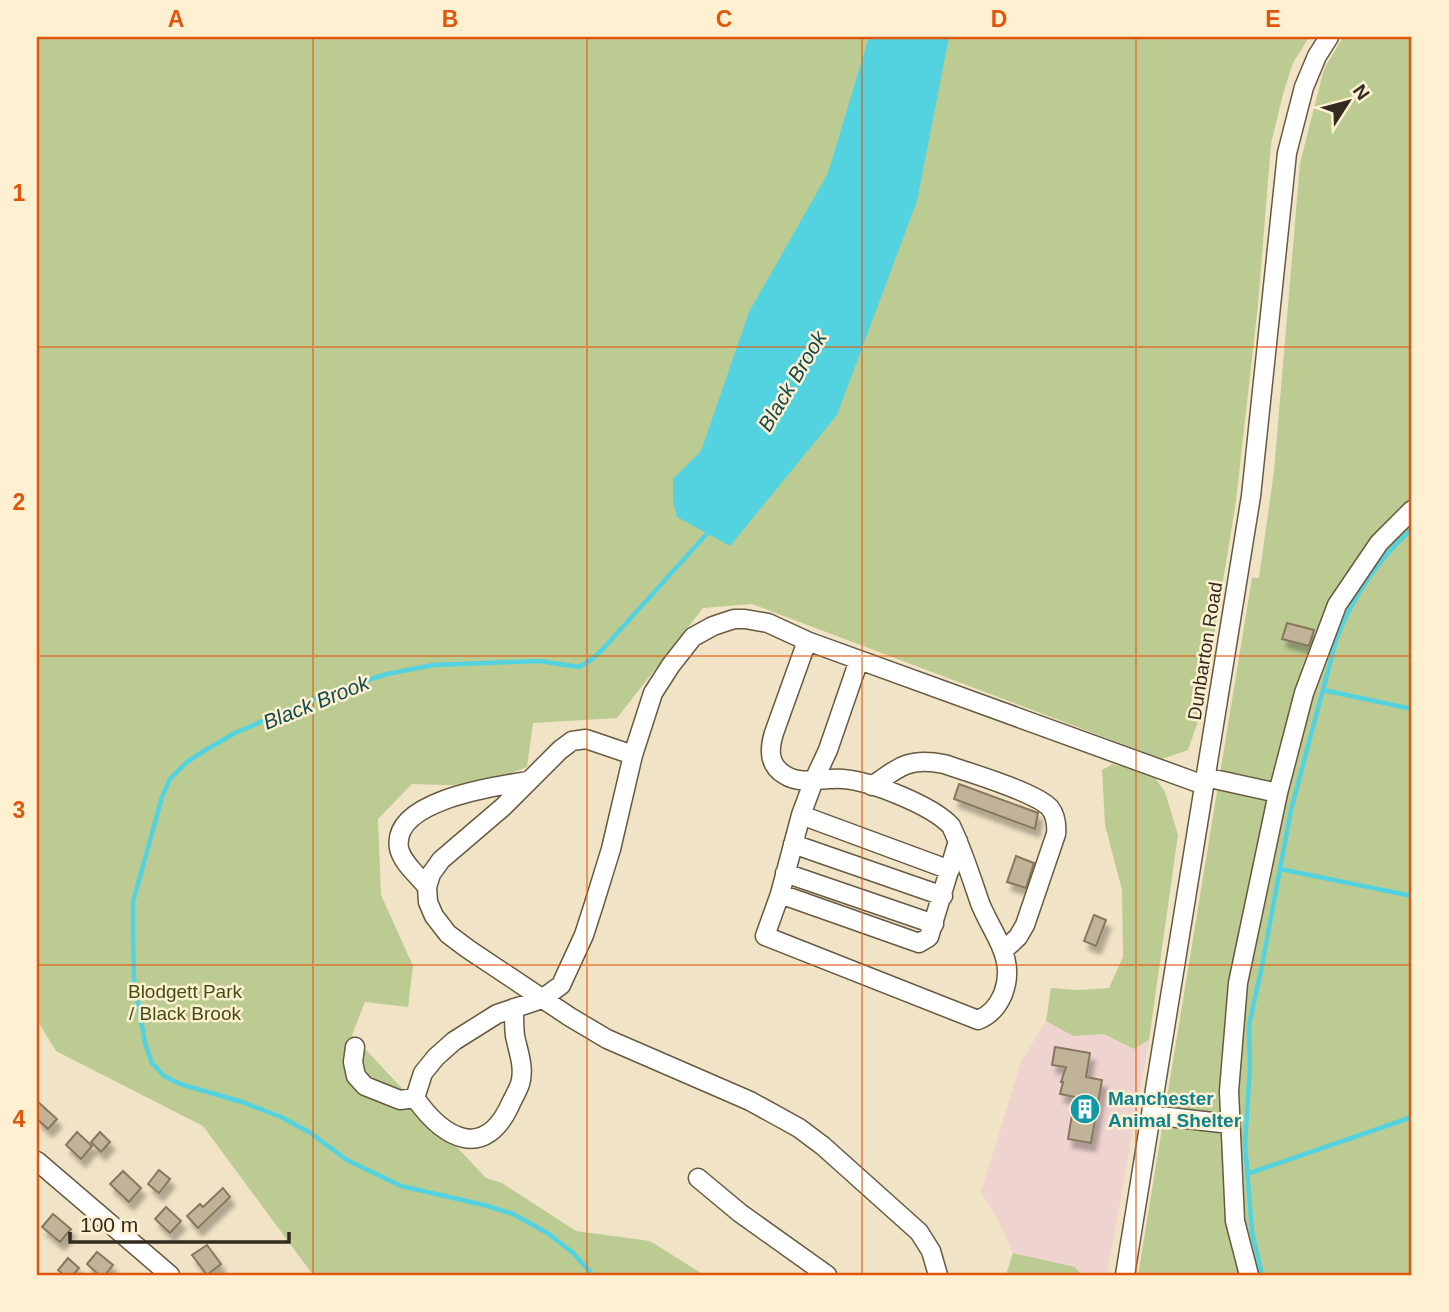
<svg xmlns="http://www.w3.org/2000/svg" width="1449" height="1312" viewBox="0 0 1449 1312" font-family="Arial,sans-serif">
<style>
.commercial{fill:#eed3cf}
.green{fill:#bccb92}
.water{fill:#53d2e0}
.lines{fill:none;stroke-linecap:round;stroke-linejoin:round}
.stream{stroke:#53d2e0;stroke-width:4.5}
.building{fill:#c1b397;stroke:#86785e;stroke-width:2;filter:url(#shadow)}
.minor-casing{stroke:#675a40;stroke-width:21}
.minor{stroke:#fff;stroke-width:18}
.grid{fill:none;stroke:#df570d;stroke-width:2;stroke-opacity:0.55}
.labels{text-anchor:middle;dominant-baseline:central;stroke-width:5;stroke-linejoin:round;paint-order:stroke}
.street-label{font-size:19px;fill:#312b20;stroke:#fff0d2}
.park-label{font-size:19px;fill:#434f12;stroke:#fff0d2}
.culture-label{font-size:19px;font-weight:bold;fill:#0d838f;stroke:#fff0d2;text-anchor:start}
.water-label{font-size:21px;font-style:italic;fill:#124a50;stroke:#fff0d2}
.neatline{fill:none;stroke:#df570d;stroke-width:2.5}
.grid-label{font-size:23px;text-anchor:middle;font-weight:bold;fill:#df570d}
</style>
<defs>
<filter id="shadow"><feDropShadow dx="4.5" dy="8" stdDeviation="2" flood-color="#0004"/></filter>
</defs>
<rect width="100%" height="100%" fill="#f1e3c5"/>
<path class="commercial" d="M 1046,1021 L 1073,1036 L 1104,1034 L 1134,1049 L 1149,1040 L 1107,1275 L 1082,1275 L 1075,1267 L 1013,1253 L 998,1220 L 981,1192 L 1021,1062 Z"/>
<path class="green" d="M 37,37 L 1309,37 L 1293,63 L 1283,94 L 1271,144 L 1258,305 L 1236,501 L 1202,710 L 1188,750 L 1162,759 L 752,604 L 703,608 L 617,718 L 533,723 L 527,767 L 478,786 L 412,784 L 378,819 L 381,895 L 413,966 L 408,1007 L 365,1002 L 352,1035 L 486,1178 L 502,1183 L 576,1231 L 650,1241 L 704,1275 L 313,1275 L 203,1126 L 56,1051 L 37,1020 Z
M 1343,37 L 1412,37 L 1412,1275 L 1138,1275 L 1252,578 L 1259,578 L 1274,471 L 1300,163 L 1324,69 Z
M 1113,764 L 1154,776 L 1165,792 L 1178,835 L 1149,1040 L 1134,1049 L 1104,1034 L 1073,1036 L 1046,1021 L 1051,988 L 1078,990 L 1109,988 L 1123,957 L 1122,890 L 1105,825 L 1102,770 Z
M 1013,1253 L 1075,1267 L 1082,1275 L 1006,1275 Z"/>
<path class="water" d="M 869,37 L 949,37 L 917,201 L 837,415 L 730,546 L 677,517 L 673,501 L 673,479 L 701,451 L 749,312 L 828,173 Z"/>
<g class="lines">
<path class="stream" d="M 1323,690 L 1412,709
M 1280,869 L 1412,896
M 1247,1174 L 1412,1117
M 593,1275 L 573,1253 L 549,1234 L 513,1214 L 484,1205 L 401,1186 L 347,1160 L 309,1132 L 281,1117 L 242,1102 L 180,1084 L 164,1076 L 152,1063 L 145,1043 L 134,979 L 133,938 L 133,902 L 162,797 L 170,779 L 187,762 L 204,751 L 235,733 L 333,691 L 387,674 L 433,665 L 539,661 L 579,667 L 591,660 L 602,650 L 712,528
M 1262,1275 L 1252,1232 L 1245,1144 L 1250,1067 L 1249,1025 L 1261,971 L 1291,810 L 1337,637 C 1354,595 1378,559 1412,529"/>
</g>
<path class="building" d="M 1287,623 L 1314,630 L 1309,646 L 1282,639 Z
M 959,784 L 1038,813 L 1035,829 L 954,799 Z
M 1016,856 L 1034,863 L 1026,888 L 1007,882 Z
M 1094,915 L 1106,920 L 1096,946 L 1084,941 Z
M 1055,1047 L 1090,1053 L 1086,1077 L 1102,1080 L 1091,1143 L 1068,1139 L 1075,1097 L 1060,1094 L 1063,1082 L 1061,1082 L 1066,1067 L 1052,1065 Z
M 37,1101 L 57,1119 L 48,1129 L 37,1119 Z
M 77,1132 L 92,1146 L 81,1159 L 66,1145 Z
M 100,1132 L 110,1142 L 101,1152 L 91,1142 Z
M 159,1170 L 170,1179 L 159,1193 L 148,1184 Z
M 123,1171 L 141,1188 L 129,1202 L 110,1184 Z
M 223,1188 L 230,1197 L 198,1228 L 187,1216 L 200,1204 L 203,1207 Z
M 166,1207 L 181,1221 L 170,1233 L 155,1219 Z
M 53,1214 L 71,1229 L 60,1242 L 42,1227 Z
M 207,1245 L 221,1264 L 207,1275 L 192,1255 Z
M 97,1252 L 113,1265 L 105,1275 L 99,1275 L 87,1264 Z
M 68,1258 L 79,1268 L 73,1275 L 64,1275 L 58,1270 Z"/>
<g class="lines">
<g class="minor-casing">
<path id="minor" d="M 807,641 L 774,733 C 769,749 768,765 785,775 C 802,786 824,777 843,779 C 871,781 933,806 951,826 C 963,851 971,877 980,903 C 992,934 1017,958 1003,994 C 998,1006 991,1015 978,1020 L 765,936 L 780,894 L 801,815 L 814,780 L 828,750 L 859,660
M 633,755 L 586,739 L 572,741 L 560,750 L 503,807 L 441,860 L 431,874 L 427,887 L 428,902 L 434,916 L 448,934 L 468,949 L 570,1017 L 607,1039 L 750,1101 L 799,1128 L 823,1146 L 919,1232 L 931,1251 L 938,1275
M 1205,777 L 1278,793
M 872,786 C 899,767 909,757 944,764 C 967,772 1036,792 1050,808 C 1056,816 1057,824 1056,834 L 1025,925 L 1018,937 L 1004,950
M 801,815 L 950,870
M 793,844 L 943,896
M 785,873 L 934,924
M 427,887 C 418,875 402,863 399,848 C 391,800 497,786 528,781
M 780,894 L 919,943 L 929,937 L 958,841
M 355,1047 L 353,1062 L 356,1076 L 365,1086 L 400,1100 L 415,1098 L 423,1073 L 436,1057 L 454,1041 L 497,1014 L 542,999 L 561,985 L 584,935 L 594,904 L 611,849 L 633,755 L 653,693 L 671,665 L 693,637 L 713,626 L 734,619 L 745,619 L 768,623 L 807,641 L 1204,785
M 415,1098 C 444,1139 485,1162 511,1103 C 514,1097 518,1090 520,1084 C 525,1068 518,1051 515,1036 C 514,1027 514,1017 514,1008
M 1151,1115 L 1230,1124
M 37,1161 L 170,1275
M 698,1178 L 740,1213 L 827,1275
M 1125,1275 L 1251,496 L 1287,153 L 1304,87 L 1317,56 L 1329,37
M 1249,1275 L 1235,1221 L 1229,1091 L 1238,983 L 1278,793 L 1304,693 L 1337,605 L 1379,543 L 1412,510"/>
</g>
<use href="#minor" class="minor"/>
</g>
<path class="grid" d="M 313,37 L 313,1275M 587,37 L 587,1275M 862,37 L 862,1275M 1136,37 L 1136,1275M 37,347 L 1412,347M 37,656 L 1412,656M 37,965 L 1412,965"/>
<defs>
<g id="building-disc" transform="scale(1.575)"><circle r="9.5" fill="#0f9aa8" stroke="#fff0d2"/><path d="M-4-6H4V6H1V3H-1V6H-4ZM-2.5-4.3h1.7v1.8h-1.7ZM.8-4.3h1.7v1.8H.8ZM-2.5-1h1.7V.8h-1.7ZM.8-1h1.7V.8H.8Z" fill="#fff"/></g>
</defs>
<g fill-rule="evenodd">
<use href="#building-disc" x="1085" y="1109"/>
</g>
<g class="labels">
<g class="street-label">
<text transform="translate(1205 651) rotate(-81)">Dunbarton Road</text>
</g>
<g class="park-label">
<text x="185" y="991">Blodgett Park<tspan x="185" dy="22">/ Black Brook</tspan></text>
</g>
<g class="culture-label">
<text x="1108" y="1098">Manchester<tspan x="1108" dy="22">Animal Shelter</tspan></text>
</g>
<g class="water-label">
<text transform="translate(792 381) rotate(-59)">Black Brook</text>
<text transform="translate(316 702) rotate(-22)">Black Brook</text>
</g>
</g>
<rect width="1449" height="1312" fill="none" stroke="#fff0d2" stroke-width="77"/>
<g transform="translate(1348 102) rotate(54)" stroke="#fff0d2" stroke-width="5" paint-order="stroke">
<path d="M0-5L12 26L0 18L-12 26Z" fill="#312b20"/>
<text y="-10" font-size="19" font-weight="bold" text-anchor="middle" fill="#312b20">N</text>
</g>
<path d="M70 1232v10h219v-10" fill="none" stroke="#312b20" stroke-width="3.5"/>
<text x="80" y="1232" font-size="21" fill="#312b20" stroke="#fff0d2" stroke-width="5" paint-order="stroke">100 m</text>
<rect x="38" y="38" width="1372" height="1236" class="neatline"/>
<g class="grid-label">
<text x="176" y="27">A</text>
<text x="450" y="27">B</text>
<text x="724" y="27">C</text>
<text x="999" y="27">D</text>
<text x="1273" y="27">E</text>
<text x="19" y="201">1</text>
<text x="19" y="510">2</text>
<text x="19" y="818">3</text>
<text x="19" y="1127">4</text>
</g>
</svg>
